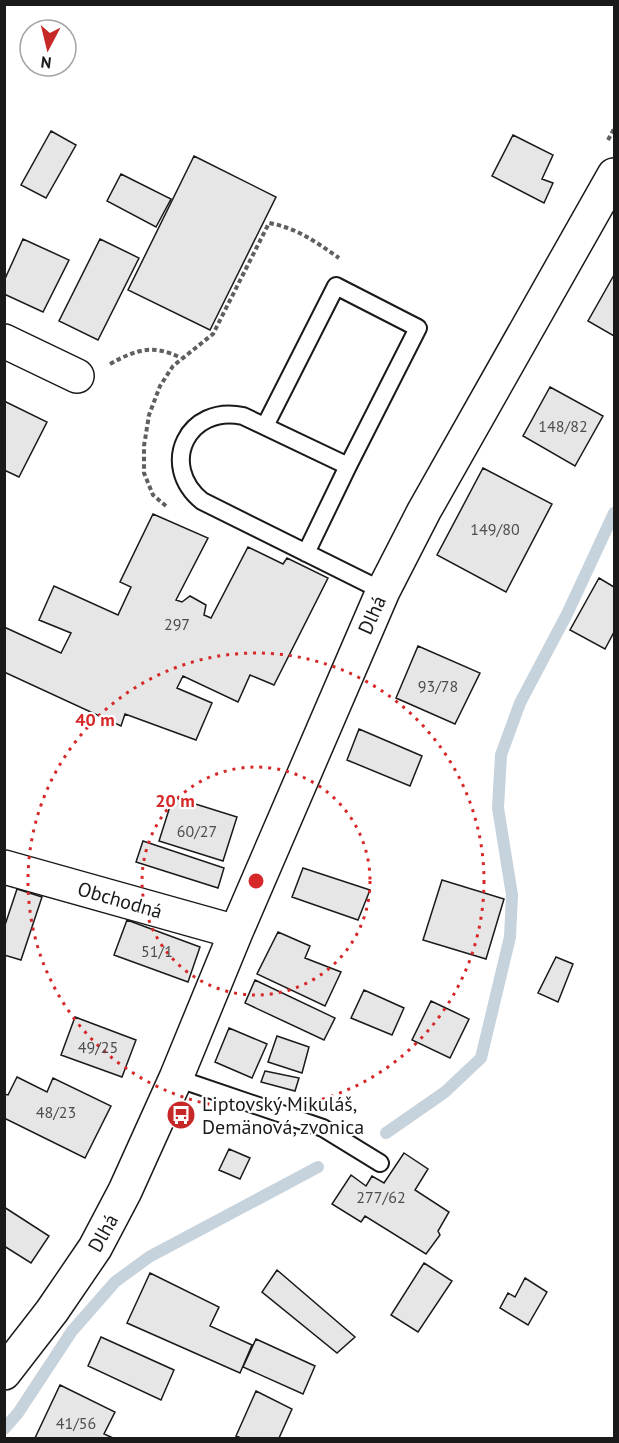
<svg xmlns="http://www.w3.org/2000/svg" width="619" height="1443" viewBox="0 0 619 1443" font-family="'PT Sans',sans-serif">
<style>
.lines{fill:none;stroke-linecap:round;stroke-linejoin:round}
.stream{stroke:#c6d2dc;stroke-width:12}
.building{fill:#e6e6e6;stroke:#1a1a1a;stroke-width:1.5}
.lane-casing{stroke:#1a1a1a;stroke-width:20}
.street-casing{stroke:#1a1a1a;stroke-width:36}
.path{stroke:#5f5f5f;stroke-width:4;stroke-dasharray:4.5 3;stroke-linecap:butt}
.lane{stroke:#fff;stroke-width:16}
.street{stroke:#fff;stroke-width:33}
.ring{fill:none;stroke:#d62828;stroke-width:3;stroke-dasharray:3 6}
.labels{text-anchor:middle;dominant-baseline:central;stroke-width:4.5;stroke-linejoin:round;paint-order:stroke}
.number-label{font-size:16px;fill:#4d4d4d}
.street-label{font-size:20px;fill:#1a1a1a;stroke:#fff}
.poi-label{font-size:20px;fill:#1a1a1a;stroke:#fff;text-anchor:start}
.centre{fill:#d62828;stroke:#fff;stroke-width:3}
.ring-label{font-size:18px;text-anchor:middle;font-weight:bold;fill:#d62828;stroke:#fff;stroke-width:4.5;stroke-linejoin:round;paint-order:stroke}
</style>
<rect width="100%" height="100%" fill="#fff"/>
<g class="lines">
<path class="stream" d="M 386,1133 L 445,1092 L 481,1058 L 510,937 L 512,895 L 498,808 L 501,755 L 520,703 L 567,614 L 614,513
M 4,1429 L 18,1413 L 72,1331 L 115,1282 L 149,1257 L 318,1167"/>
</g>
<path class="building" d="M 51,131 L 76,145 L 46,198 L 21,185 Z
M 513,135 L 553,155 L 542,179 L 553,183 L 544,203 L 492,176 Z
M 194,156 L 276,197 L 210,330 L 128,290 Z
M 121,174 L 171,199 L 156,227 L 107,201 Z
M 23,239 L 69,260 L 43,312 L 4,294 L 4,281 Z
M 100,239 L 139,258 L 98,340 L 59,321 Z
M 614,275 L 614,336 L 588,321 Z
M 550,387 L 603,416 L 575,466 L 523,436 Z
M 4,401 L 47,422 L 19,477 L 4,470 Z
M 483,468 L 552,504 L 506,592 L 437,555 Z
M 153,514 L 208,538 L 176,600 L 182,602 L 190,596 L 206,605 L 204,615 L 211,618 L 248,547 L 283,564 L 287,558 L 328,578 L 274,685 L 250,675 L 238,702 L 183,676 L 177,688 L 212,703 L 196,740 L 125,714 L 121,726 L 4,672 L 4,627 L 61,653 L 71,633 L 39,620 L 54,586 L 118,615 L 131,587 L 120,582 Z
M 599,578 L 614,587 L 614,632 L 605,649 L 570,630 Z
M 418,646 L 480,673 L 455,724 L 396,698 Z
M 359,729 L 422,756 L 410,786 L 347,760 Z
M 173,797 L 237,817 L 223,861 L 159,841 Z
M 143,841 L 224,868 L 218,888 L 136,862 Z
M 303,868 L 370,890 L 358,920 L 292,897 Z
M 442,880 L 504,899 L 486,959 L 423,940 Z
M 17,889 L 42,897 L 21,960 L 4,955 L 4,928 Z
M 127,920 L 200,947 L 188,982 L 114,955 Z
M 278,932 L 310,946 L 305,958 L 341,972 L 325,1006 L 257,974 Z
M 556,957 L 573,964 L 558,1002 L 538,993 Z
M 255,980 L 335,1018 L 324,1040 L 245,1003 Z
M 364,990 L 404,1008 L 392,1035 L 351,1018 Z
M 431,1001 L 469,1019 L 450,1058 L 412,1040 Z
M 75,1017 L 136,1040 L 122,1077 L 61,1055 Z
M 229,1028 L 267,1044 L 252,1078 L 215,1062 Z
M 277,1036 L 309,1047 L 302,1073 L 268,1062 Z
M 265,1071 L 299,1078 L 295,1091 L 261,1082 Z
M 17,1077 L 47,1092 L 53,1078 L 111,1106 L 85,1158 L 4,1118 L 4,1094 L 8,1095 Z
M 229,1149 L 250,1158 L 240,1179 L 219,1170 Z
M 404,1153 L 428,1169 L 415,1190 L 449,1212 L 438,1231 L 440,1235 L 426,1254 L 365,1216 L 361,1222 L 332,1204 L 351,1175 L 366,1186 L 372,1176 L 384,1183 Z
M 4,1207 L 49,1236 L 31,1263 L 4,1246 Z
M 424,1263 L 452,1281 L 418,1332 L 391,1315 Z
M 277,1270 L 355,1337 L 337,1353 L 262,1292 Z
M 150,1273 L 219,1307 L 210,1326 L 252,1345 L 240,1373 L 127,1323 Z
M 525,1278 L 547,1292 L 528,1325 L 500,1308 L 508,1293 L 515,1297 Z
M 101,1337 L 174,1370 L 161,1400 L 88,1366 Z
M 256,1339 L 315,1366 L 303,1394 L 243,1367 Z
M 60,1385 L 115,1412 L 104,1434 L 113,1438 L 35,1438 Z
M 256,1391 L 292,1409 L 279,1438 L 241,1438 L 236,1436 Z"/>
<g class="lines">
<g class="lane-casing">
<path id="lane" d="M 265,426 L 336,286 L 418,328 L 348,466 L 306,553
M 348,466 L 243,416 C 188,404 158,465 202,501 L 383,591
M 176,1078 L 323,1128 L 380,1163"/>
</g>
<g class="street-casing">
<path id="street" d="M 4,341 L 77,376
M 4,867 L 236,932
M 4,1373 L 52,1311 L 95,1248 L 125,1191 L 176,1078 L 236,932 L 383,591 L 424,511 L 614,175"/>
</g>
<path class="path" d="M 608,140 L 614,129
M 110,364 C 137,349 153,344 181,358
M 166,506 L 153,495 L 144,473 L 144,446 L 149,415 L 160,386 L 173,366 L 213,334 L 269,223 C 297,228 316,242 339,258"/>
<use href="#lane" class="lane"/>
<use href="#street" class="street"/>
</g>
<g class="ring">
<circle cx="256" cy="881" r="114"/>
<circle cx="256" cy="881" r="228"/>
</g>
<defs>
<g id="bus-disc" transform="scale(1.5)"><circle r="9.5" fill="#c62828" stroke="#fff"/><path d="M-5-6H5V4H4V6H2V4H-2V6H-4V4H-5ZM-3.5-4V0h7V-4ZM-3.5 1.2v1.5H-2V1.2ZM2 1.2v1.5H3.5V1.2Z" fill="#fff"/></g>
</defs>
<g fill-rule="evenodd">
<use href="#bus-disc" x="181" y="1115"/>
</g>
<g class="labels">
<g class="number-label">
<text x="563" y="426">148/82</text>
<text x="495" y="529">149/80</text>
<text x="177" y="624">297</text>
<text x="438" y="686">93/78</text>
<text x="197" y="831">60/27</text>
<text x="157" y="951">51/1</text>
<text x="98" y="1047">49/25</text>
<text x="56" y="1112">48/23</text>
<text x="381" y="1197">277/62</text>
<text x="76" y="1423">41/56</text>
</g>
<g class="street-label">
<text transform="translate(372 615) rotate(-66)">Dlhá</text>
<text transform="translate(120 900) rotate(16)">Obchodná</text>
<text transform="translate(103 1233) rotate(-61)">Dlhá</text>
</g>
<g class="poi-label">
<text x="202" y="1104">Liptovský Mikuláš,<tspan x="202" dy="23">Demänová, zvonica</tspan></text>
</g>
</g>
<circle cx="256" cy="881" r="9" class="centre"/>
<g class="ring-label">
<text x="95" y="726">40 m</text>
<text x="175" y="807">20 m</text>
</g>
<rect width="619" height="1443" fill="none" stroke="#1a1a1a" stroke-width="12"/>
<g transform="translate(48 48) rotate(187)"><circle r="28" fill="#ffffff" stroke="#a3a3a3" stroke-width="1.5"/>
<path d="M0-4.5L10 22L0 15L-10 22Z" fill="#c62828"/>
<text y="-9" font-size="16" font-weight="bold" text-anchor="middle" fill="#1a1a1a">N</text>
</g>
</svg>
